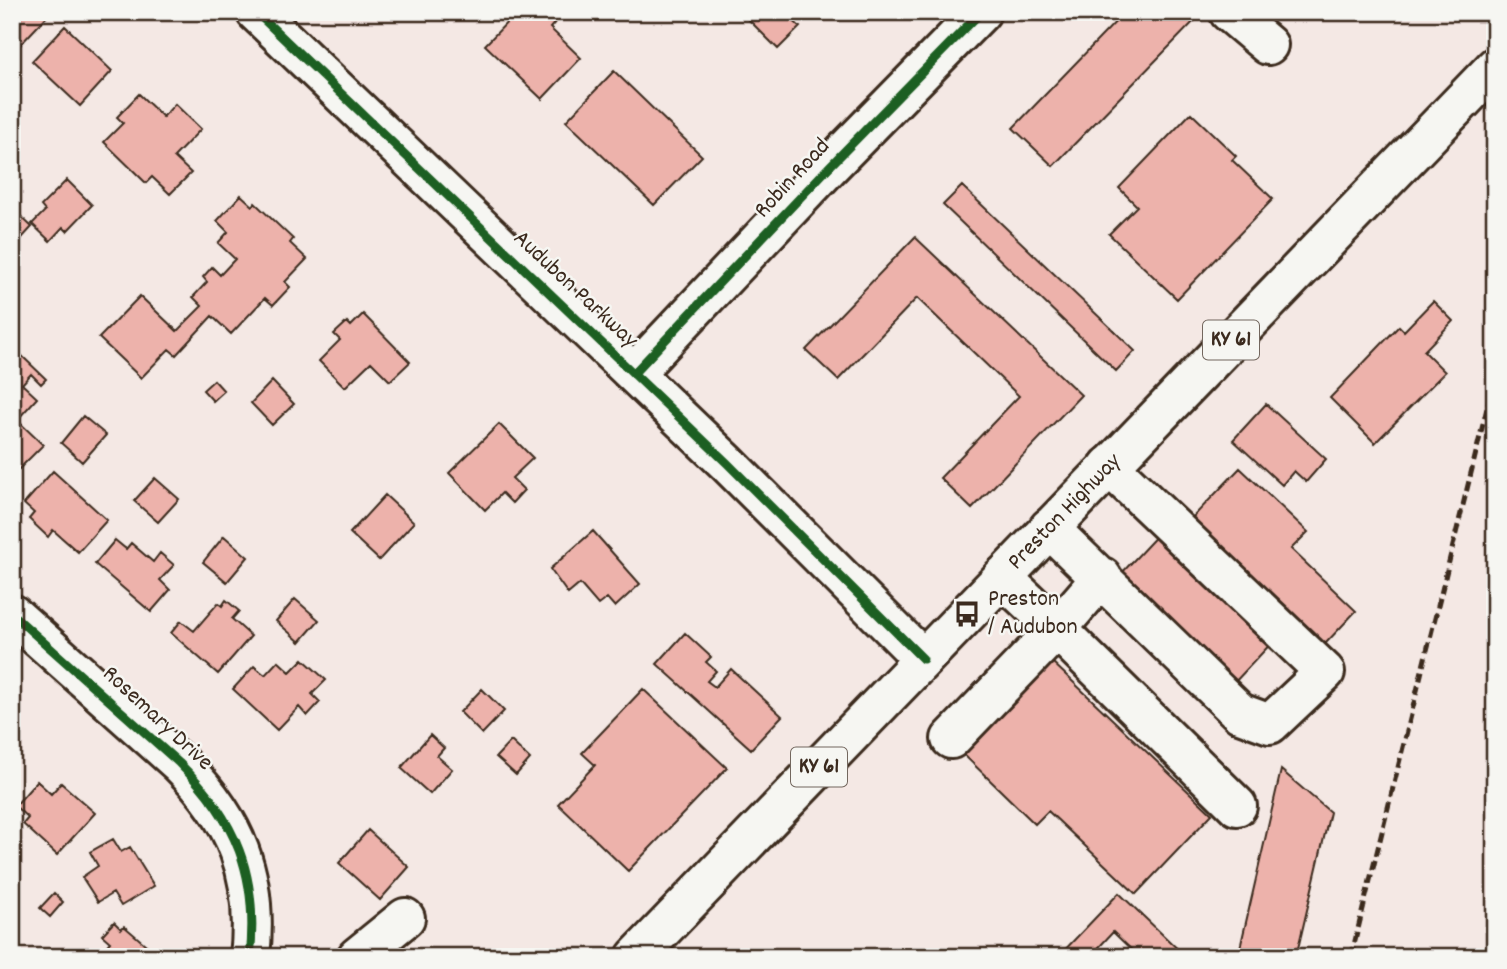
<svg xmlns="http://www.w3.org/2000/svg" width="1507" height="969" viewBox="0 0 1507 969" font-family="Dekko,sans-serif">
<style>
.building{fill:#edb2ab;stroke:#3b2a1e;stroke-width:2}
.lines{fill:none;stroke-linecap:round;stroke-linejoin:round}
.minor-casing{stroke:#3b2a1e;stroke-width:44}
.major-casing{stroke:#3b2a1e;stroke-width:44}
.minor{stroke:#f6f6f2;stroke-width:38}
.major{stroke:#f6f6f2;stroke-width:38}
.rail{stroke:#3b2a1e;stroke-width:5;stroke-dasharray:10 5;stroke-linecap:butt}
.cycleway-casing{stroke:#f6f6f2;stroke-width:13}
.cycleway{stroke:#1b5e20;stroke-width:9}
.labels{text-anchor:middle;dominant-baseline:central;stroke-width:5;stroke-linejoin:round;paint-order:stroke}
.shield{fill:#f6f6f2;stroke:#73675e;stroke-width:2}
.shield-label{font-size:23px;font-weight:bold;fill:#3b2a1e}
.street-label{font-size:24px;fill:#3b2a1e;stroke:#f6f6f2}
.poi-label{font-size:24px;fill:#3b2a1e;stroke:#f6f6f2;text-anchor:start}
</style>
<rect width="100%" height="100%" fill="#f4e8e4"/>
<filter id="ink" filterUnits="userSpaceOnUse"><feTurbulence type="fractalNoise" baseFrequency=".0143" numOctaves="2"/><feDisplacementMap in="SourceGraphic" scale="14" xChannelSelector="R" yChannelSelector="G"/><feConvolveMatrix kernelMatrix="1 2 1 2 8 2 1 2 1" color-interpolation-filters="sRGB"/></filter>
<g filter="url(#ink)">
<path class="building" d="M 12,12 L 51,12 L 20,45 L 12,38 Z
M 517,12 L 549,12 L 557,20 L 550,28 L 581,58 L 542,99 L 485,45 Z
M 741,12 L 784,12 L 800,27 L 778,49 Z
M 1125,12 L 1203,12 L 1053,166 L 1013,128 Z
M 65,26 L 112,71 L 80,106 L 32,61 Z
M 614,71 L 702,156 L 654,205 L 566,121 Z
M 139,94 L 163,117 L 175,104 L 201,129 L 174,157 L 191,173 L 170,194 L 152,177 L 146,183 L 104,142 L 123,123 L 117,117 Z
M 1191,113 L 1236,156 L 1232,160 L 1273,199 L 1177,299 L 1109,234 L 1137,206 L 1119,188 Z
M 67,180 L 92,205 L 67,231 L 63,227 L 50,241 L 32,224 L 45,211 L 41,206 Z
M 962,186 L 1135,351 L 1116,371 L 943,205 Z
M 241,195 L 253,206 L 255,203 L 293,239 L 290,243 L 307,259 L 285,282 L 290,287 L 273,305 L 265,298 L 231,334 L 212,316 L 176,355 L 169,349 L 141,378 L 99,338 L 140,296 L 177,331 L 202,306 L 193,297 L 207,282 L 203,277 L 212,267 L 220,275 L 235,259 L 218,243 L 228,232 L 217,221 Z
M 12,208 L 32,227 L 12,249 Z
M 915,237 L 1081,395 L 972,509 L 940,478 L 1019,396 L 917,298 L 838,380 L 806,350 Z
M 1433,301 L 1453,321 L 1424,351 L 1445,372 L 1375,443 L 1330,398 L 1399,326 L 1404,331 Z
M 363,314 L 410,362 L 390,381 L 371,362 L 345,387 L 319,361 L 340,340 L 334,334 L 347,322 L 351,326 Z
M 21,355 L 46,379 L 41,384 L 31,374 L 22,384 L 37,398 L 17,420 L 43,445 L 12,476 L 12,392 L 15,389 L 12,386 L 12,363 Z
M 214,380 L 224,391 L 213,401 L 203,390 Z
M 272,381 L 294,404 L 272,425 L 251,403 Z
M 1266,404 L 1326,459 L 1306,482 L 1294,471 L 1282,485 L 1233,440 Z
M 83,416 L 106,435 L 82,462 L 61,443 Z
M 499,424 L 533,458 L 512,478 L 524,490 L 512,503 L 502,493 L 485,510 L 449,473 Z
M 1240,468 L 1308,532 L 1291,549 L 1356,611 L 1325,644 L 1192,518 Z
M 53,471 L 107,520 L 78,552 L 53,530 L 48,537 L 29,519 L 34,513 L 24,504 Z
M 155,478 L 179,499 L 158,522 L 134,501 Z
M 385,495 L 414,522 L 379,560 L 350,533 Z
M 1163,529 L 1277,637 L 1233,684 L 1119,576 Z
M 593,531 L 640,584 L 615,607 L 607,598 L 598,605 L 580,584 L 568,594 L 550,569 Z
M 224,536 L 248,557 L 227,582 L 203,562 Z
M 115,540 L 126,549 L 131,543 L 153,562 L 160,553 L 174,565 L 160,580 L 170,590 L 151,612 L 95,564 Z
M 295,599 L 319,620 L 300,642 L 276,621 Z
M 226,600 L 239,611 L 232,619 L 251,636 L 218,674 L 171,633 L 181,621 L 194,631 L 218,603 L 222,606 Z
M 685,633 L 711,657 L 706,662 L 716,671 L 707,681 L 715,687 L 731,669 L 782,716 L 751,749 L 657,664 Z
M 303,659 L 326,680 L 312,694 L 320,702 L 307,716 L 299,707 L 277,730 L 233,689 L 254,666 L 265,675 L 278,661 L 290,672 Z
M 1050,660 L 1212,814 L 1136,894 L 1048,811 L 1035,824 L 962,753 Z
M 482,689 L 504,711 L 482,734 L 460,712 Z
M 643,689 L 727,768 L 628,871 L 558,804 L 595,765 L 582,753 Z
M 430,735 L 444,748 L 437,756 L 452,769 L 430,794 L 401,768 Z
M 511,741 L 530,759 L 516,775 L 496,757 Z
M 1281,770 L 1330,812 L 1296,957 L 1238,957 Z
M 37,781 L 51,794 L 61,783 L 95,813 L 57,855 L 23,824 L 28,818 L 15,806 Z
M 368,830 L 409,867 L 380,900 L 339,863 Z
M 113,839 L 121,852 L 130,847 L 154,886 L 121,906 L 113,893 L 98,902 L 82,877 L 98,866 L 90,852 Z
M 54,893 L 63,902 L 50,917 L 40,908 Z
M 1119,893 L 1186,957 L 1139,957 L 1113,932 L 1090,957 L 1058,957 Z
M 114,922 L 121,929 L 124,926 L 160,957 L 97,957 L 110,942 L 102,935 Z"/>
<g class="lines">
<g class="minor-casing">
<path id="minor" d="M 256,12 L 727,463 L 923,659
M 1229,12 L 1268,45
M 634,373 L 830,166 L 981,12
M 1049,528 L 1240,713 L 1270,724 L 1325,672 L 1109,466
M 1102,577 L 1057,629 L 1237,806
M 12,614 L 179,763 C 236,819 259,876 250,957
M 951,739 L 1057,629 L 1002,577
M 357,957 L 405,918"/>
</g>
<g class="major-casing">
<g id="major">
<path id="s1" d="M 636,957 L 1495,67"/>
</g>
</g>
<use href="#minor" class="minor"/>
<use href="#major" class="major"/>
<path class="rail" d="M 1351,957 L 1495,376"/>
<g class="cycleway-casing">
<path id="cycleway" d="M 256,12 L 727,463 L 923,659
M 634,373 L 830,166 L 981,12
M 12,614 L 179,763 C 236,819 259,876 250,957"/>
</g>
<use href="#cycleway" class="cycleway"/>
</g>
</g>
<defs>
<g id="bus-bare" transform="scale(2.1)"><path d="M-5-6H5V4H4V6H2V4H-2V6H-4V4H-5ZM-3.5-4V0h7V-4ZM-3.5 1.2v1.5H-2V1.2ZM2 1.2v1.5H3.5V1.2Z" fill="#3b2a1e" stroke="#f6f6f2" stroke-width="2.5" paint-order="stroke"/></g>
</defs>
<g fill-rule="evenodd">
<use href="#bus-bare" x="967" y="614"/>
</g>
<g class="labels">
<g class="shield">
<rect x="1203" y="320.5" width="56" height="39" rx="5"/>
<rect x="791" y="747.5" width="56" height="39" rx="5"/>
</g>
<g class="shield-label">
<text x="1231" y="340">KY 61</text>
<text x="819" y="767">KY 61</text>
</g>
<g class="street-label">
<text transform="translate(793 179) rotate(-47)">Robin Road</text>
<text transform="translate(575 290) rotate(43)">Audubon Parkway</text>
<text stroke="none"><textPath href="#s1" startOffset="618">Preston Highway</textPath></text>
<text transform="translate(157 719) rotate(43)">Rosemary Drive</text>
</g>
<g class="poi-label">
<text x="988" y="600">Preston<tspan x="988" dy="28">/ Audubon</tspan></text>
</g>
</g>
<rect width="1507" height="969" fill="none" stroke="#f6f6f2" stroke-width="42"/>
<rect x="21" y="21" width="1465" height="927" fill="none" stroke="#3b2a1e" stroke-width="2.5" filter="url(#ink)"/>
</svg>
